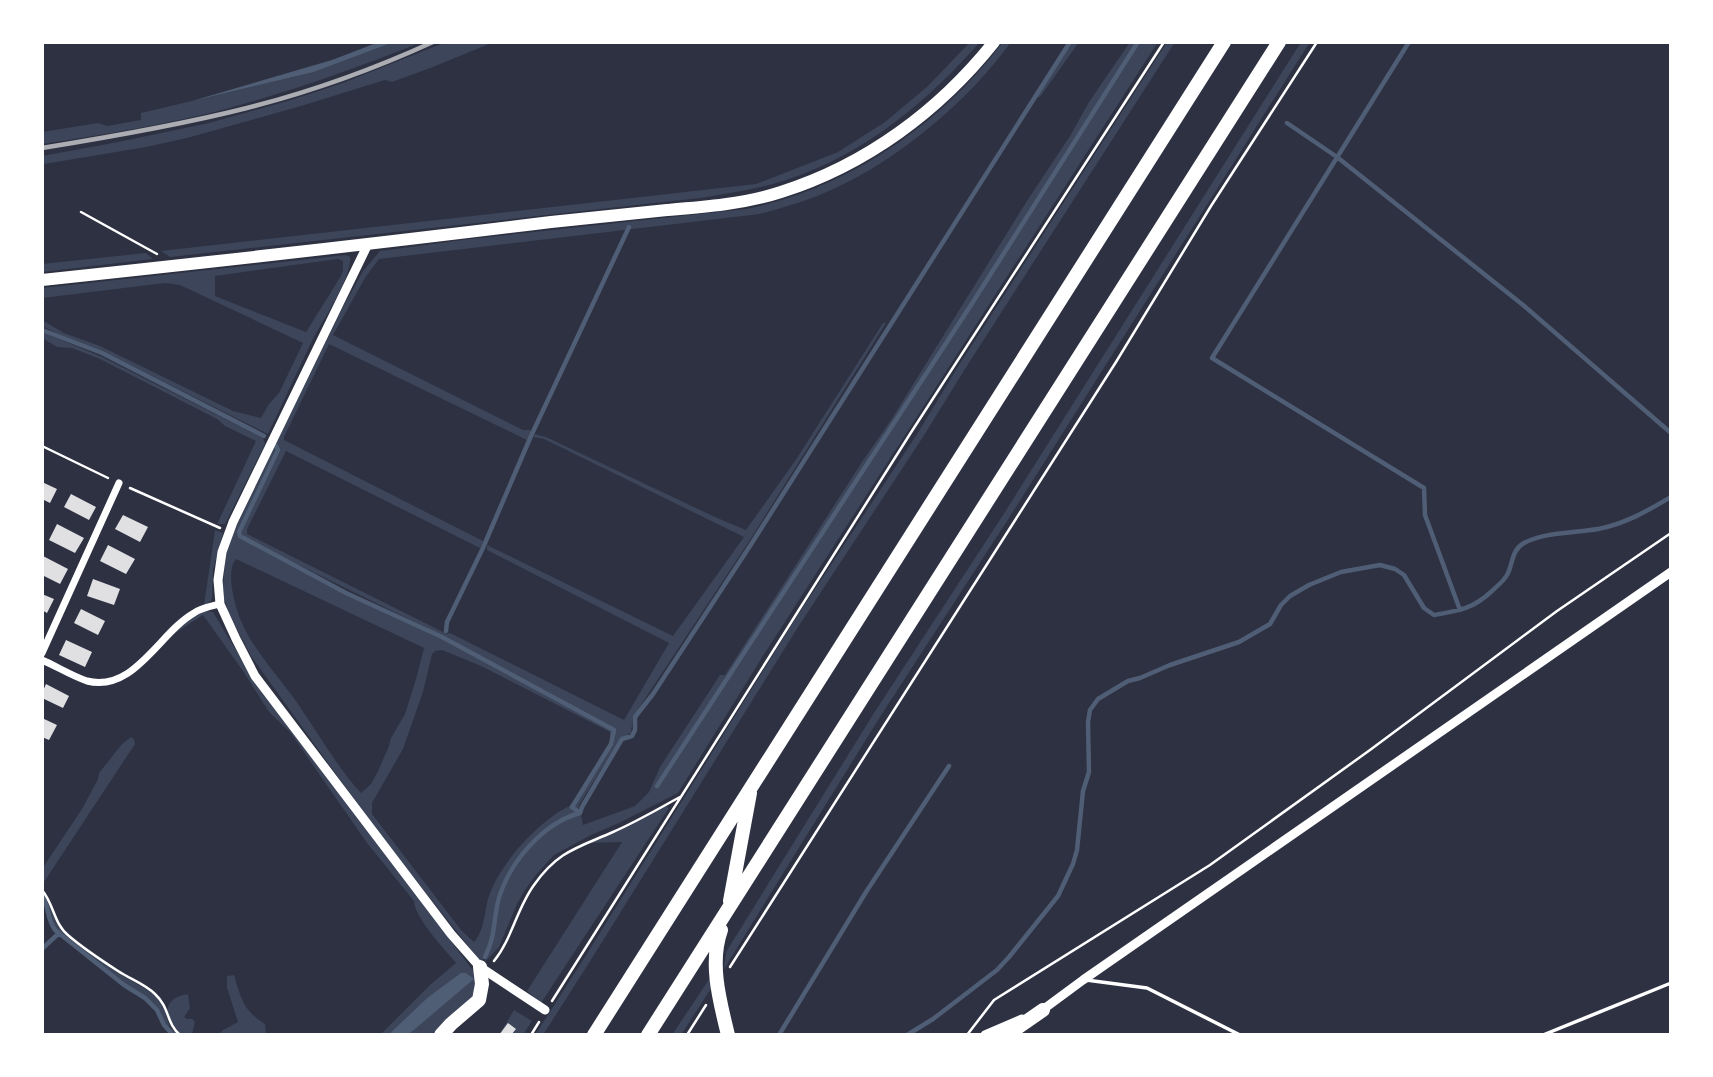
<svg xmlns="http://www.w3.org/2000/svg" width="1713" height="1077" viewBox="0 0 1713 1077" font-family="'Archivo Narrow',sans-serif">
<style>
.green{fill:#3c4559;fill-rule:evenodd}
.water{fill:#4f5d75}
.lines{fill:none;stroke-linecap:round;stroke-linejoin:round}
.stream{stroke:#4f5d75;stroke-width:4.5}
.building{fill:#e0e0e3}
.path{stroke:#fff;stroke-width:2.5}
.service{stroke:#fff;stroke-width:3.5}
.minor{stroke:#fff;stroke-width:7}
.tertiary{stroke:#fff;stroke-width:9}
.primary{stroke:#fff;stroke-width:12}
.motorway{stroke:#fff;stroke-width:14}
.rail{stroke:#abadb3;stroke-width:4.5}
</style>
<rect width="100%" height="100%" fill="#2d3142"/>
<path class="green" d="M 394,42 L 422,42 C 344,73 265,101 184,119 C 137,129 89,137 42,144 L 42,132 L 98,123 L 107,126 L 141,120 L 141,113 L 314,72 Z
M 446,42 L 494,42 L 433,67 L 392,82 L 385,80 L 301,106 L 187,138 L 146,147 L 44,164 L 42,167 L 42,156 L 118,142 L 209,123 L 291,100 L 343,83 Z
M 970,42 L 980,42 C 928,101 865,154 789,179 C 760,189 730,193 700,198 L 170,257 L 161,251 L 756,184 L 838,152 L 885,122 L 928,86 Z
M 1003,42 L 1011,42 C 969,101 897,161 831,190 C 808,201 784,207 760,214 L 379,259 L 365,278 L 333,335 L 523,430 L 531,430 L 527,440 L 329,344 L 284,437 L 284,440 L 483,541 L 480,548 L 286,451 L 247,529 L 247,534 L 447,634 L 450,633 L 624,720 L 669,643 L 487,550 L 487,545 L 673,636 L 744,537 L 544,439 L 533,437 L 535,434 L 546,437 L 715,517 L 746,530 L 797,458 L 883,323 L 886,323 L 750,540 L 633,717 L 631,733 L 620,739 L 579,805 L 578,810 L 574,807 L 613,744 L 615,729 L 447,638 L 250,541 L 242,534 L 241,531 L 280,451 L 276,443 L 343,307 L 363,271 L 380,251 L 470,239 L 746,209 C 849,188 940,125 1003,42 Z
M 1071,42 L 1079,42 L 1040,97 L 1037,97 Z
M 1130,42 L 1158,42 L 763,656 L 678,793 L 619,823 L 591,835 L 554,855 L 535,876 L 525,890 L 517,904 L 499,947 L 484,963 C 496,941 494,922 501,899 C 510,869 534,839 561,822 C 567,819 575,816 581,814 L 583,825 L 635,806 L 649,792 L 660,767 L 720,675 L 725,675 L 862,462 L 891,420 L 1025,204 L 1070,136 L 1089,102 Z
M 1167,42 L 1175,42 L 965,369 L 923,437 L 800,624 L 589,963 L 543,1035 L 535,1035 L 583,960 L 794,621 L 917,434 L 959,365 Z
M 1301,42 L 1310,42 L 1009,518 L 880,717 L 724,969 L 726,952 L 874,713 L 1003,515 Z
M 146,253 L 153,259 L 42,272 L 42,264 Z
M 346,255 L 350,257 C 352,278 322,321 312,341 C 297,372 283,403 268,434 L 102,351 L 62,336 L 42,326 L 42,320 L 64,333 L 100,346 L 233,411 L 261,418 L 269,404 L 279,393 L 303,343 L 180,285 L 165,283 L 42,298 L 42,288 ZM 338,259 L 343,261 L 343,270 L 341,276 L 306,332 L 215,296 L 215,276 Z
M 42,332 L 100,356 L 263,438 L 265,444 L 225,524 L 217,524 L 256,441 L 225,426 L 217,419 L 100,359 L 72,348 L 57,347 L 42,338 Z
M 274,446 L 276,450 L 237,531 L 237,535 L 242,539 L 318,580 L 446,641 L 613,731 L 610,743 L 610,732 L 481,666 L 442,650 L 435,651 L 432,654 L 423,692 L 403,749 L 372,803 L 372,814 L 461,930 L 474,942 C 485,930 484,911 489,896 C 500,863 541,818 572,805 L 571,808 L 578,812 C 543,823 508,864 498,898 C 491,921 494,940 481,962 L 410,873 L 338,777 L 251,656 L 229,614 L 224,598 L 223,586 L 226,552 L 233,533 ZM 236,559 L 424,648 L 416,679 L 405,714 L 391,738 L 389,746 L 378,771 L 371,784 L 361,793 C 336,766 317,731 296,701 C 278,676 253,649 241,621 C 235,606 225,572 236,559 Z
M 215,530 L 223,533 L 213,570 L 212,598 L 211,601 L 204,605 Z
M 207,611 L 213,612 L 262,693 L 305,747 L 475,973 L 477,979 L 473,996 L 431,1035 L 408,1035 L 473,979 L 466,973 L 427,998 L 388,1035 L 380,1035 L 430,985 L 456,963 C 445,950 414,917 414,901 L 367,843 L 290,732 L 269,712 L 243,671 L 203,615 L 172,635 L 195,614 Z
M 131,737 L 134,739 L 135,744 L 42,885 L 42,869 L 82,809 L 98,779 L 99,773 L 122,744 Z
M 666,806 L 669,808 L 541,1003 L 527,991 L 622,842 L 589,843 L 613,834 Z
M 42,891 L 51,908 L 56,922 L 66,937 L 94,956 L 103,960 L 118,973 L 151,992 L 162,1003 L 170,1027 L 178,1035 L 174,1035 L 165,1025 L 158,1009 L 146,997 L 125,984 L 56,929 L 50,921 L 48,903 Z
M 234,975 C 241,999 244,1011 265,1024 L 266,1035 L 218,1035 L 223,1030 L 238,1022 L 227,988 L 227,976 Z
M 712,975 L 712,987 L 681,1035 L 672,1035 Z
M 188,994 L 190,1008 L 184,1017 L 187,1019 L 192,1019 L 195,1022 L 192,1034 L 194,1035 L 181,1035 C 164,1020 160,998 188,994 Z
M 514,1010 L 532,1021 L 523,1035 L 499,1035 Z"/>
<path class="water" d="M 379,42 L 394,42 L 314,72 L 192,101 L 332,60 Z
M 461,973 L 466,973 L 474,979 L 408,1035 L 388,1035 L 427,998 Z"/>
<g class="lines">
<path class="stream" d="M 1409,42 L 1212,358 L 1424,488 L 1425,515 L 1460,610
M 1287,123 L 1337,157 L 1523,305 L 1671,433
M 42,330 L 102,353 L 264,436
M 276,446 L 278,450 L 239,532 L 240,536 L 346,593 L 442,637 L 614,730 L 611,744 L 572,807 L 580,813
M 446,631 L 447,622 L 482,550 L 531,436 L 629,227
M 657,786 L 971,305 L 1138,42
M 42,895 C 50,908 46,917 55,930 L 124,985 L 145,998 L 157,1010 L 164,1025 L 173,1035
M 42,949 L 59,933
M 485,957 C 496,936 493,919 499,898 C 510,862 543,823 580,813 L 582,807 L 622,739 L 632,736 L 635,730 L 635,717 L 653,694 L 750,546 L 1070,42
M 779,1035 L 866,892 L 949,766
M 907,1035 L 933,1019 L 997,970 L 1009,957 L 1058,896 L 1073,864 L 1077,850 L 1083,791 L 1089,772 L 1088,722 L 1090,710 L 1098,699 L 1128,681 L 1140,678 L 1170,665 L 1239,642 L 1270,624 L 1281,605 L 1290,596 L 1309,585 L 1341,572 L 1380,565 L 1395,569 L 1404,575 L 1424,608 L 1434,615 C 1458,611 1473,609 1492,591 C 1497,586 1503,582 1507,575 C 1513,565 1511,550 1524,543 C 1545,532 1574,533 1598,529 C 1625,524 1647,511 1671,497"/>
</g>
<path class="building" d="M 42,482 L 57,489 L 50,503 L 42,499 Z
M 71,494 L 96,507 L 89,520 L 64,507 Z
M 123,515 L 148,527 L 140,542 L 115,529 Z
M 57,524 L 84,538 L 75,553 L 49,540 Z
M 108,545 L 135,559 L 126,574 L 100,561 Z
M 43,556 L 68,569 L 60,584 L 42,575 Z
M 93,579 L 120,589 L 114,605 L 87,596 Z
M 42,594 L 54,599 L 47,613 L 42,610 Z
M 81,609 L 105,621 L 98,635 L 74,623 Z
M 66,640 L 92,652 L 85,667 L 59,655 Z
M 46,684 L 69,696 L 63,708 L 42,698 L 42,693 Z
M 42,718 L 57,725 L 49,740 L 42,737 Z
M 508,1023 L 516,1029 L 511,1035 L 499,1035 Z"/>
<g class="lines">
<path class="path" d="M 81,212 L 157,254
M 42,446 L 108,478
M 130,488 L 220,528
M 42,890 C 54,904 54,925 69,936 C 84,949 101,960 118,971 C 130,979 145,984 155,994 C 170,1008 166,1023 180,1035
M 494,961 C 512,939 517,908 534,885 C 558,851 577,848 613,832 C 636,822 658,809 680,797
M 730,967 L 1116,362 L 1211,206 L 1317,42
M 552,1001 L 910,434 L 1164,42
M 531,1035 L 539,1022
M 687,1035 L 706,1005
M 967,1035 L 994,1000 L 1210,865 L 1370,750 L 1557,611 L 1671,533"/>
<path class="service" d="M 1086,980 L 1147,988 L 1240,1035
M 1543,1035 L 1671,983"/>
<path class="minor" d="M 42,653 L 119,483
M 42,660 C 56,666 72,676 87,681 C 134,693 159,633 194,613 C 201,608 212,606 220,604"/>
<path class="tertiary" d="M 368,244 L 233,522 L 222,552 L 218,580 L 220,604 L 236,639 L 255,676 L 451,934 L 480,967 L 545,1010
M 1041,1011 L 1083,980 L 1671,572
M 985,1035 L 1022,1019"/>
<path class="primary" d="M 42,280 C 212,262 381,243 551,222 C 589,218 628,214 667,210 C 705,207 744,204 781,192 C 866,165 939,111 994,42"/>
<path class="motorway" d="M 730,901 L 750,793
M 721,930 C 709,963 720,1002 728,1035
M 441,1035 L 451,1024 L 479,1000 L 482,984 L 480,967
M 594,1035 L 1224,42
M 648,1035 L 1279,42
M 1007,1035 L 1043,1010"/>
<path class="rail" d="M 42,148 C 110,137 180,125 247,108 C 310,92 374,69 433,42"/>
</g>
<rect width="1713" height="1077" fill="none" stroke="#ffffff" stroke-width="88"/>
</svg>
